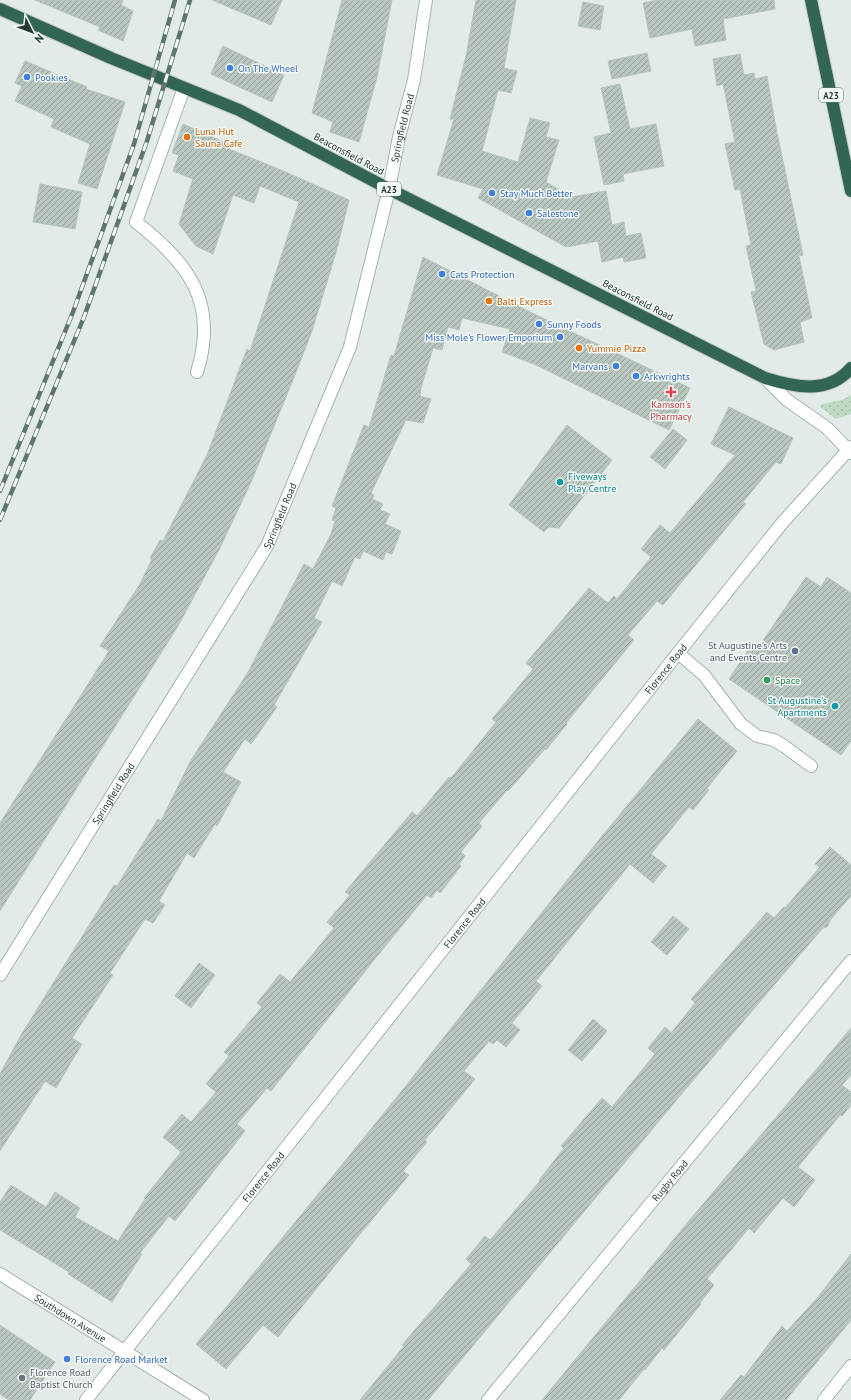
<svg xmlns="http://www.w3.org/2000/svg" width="851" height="1400" viewBox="0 0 851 1400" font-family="'PT Sans',sans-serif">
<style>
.grass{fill:url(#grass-dots)}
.building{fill:url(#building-hatch);stroke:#b5c5bd}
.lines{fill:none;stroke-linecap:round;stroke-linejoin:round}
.lane-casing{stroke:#a5b3ad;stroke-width:14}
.street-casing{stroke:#a5b3ad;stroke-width:14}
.secondary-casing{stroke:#a2b6ad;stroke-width:14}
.highway-casing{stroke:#c2c8c6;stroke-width:14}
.lane{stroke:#fff;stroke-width:12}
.street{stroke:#fff;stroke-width:12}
.secondary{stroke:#fff;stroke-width:12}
.highway{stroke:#326556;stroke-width:12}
.rail-casing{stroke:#5e776e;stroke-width:4.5}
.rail{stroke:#f3f8f5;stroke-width:3;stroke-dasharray:9;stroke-linecap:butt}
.shop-dot{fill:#3f7fe0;stroke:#f3f8f5;stroke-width:1.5}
.food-dot{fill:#e8710a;stroke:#f3f8f5;stroke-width:1.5}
.health-dot{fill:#e0444e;stroke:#f3f8f5;stroke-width:1.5}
.culture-dot{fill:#0f9aa8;stroke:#f3f8f5;stroke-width:1.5}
.service-dot{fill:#5c6f8a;stroke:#f3f8f5;stroke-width:1.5}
.leisure-dot{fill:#2e9e5b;stroke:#f3f8f5;stroke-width:1.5}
.worship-dot{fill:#6b7280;stroke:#f3f8f5;stroke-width:1.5}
.labels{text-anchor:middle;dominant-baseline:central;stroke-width:3;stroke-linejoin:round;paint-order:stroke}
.shield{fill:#f3f8f5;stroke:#62746d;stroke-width:1}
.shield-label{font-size:9px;font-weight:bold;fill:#243b33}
.shop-label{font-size:10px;fill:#366cbe;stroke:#f3f8f5;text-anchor:start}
.street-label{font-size:10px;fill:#243b33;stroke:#f3f8f5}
.food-label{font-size:10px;fill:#c56008;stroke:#f3f8f5;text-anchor:start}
.health-label{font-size:10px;fill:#be3a42;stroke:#f3f8f5}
.culture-label{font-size:10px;fill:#0d838f;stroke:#f3f8f5;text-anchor:start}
.service-label{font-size:10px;fill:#4e5e75;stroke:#f3f8f5;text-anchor:end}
.leisure-label{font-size:10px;fill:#27864d;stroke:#f3f8f5;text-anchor:start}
.worship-label{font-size:10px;fill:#5b616d;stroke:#f3f8f5;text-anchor:start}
</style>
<defs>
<pattern id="grass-dots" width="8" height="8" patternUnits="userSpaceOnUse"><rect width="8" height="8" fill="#bddbc2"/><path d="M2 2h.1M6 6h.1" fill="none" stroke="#a2bda7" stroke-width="1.8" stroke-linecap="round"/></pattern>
<pattern id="building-hatch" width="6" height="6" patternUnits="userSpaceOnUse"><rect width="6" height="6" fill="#b8c6bf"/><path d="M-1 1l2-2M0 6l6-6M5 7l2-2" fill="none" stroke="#95a29c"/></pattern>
</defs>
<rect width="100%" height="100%" fill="#e2ebe7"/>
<path class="grass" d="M 851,395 L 851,414 L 836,419 L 820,407 L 822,404 L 842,400 Z"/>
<path class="building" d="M 35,0 L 123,0 L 121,5 L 133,11 L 123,41 L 98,30 L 100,27 Z
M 212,0 L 282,0 L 271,25 Z
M 342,0 L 392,0 L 377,77 L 359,142 L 330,132 L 333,122 L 312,113 Z
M 476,0 L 516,0 L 504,68 L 517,71 L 511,93 L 498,90 L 482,151 L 518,162 L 530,118 L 550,123 L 546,137 L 559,140 L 546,182 L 571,197 L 606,191 L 612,225 L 624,222 L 626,236 L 641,233 L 646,258 L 624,262 L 623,257 L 602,262 L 598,241 L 566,247 L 478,198 L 483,189 L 437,175 L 454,119 L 450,119 L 466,56 Z
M 658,0 L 774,0 L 775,9 L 723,19 L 726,40 L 695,46 L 692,29 L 650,38 L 643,3 Z
M 583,2 L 604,6 L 600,30 L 578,26 Z
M 223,46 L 284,75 L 272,102 L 211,74 Z
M 647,53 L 651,71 L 612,79 L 608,61 Z
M 740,54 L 744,75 L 754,73 L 755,79 L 767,76 L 776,128 L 803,255 L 799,256 L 812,318 L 800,322 L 804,342 L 774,350 L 764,344 L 751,292 L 756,291 L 746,246 L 751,245 L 740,189 L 735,190 L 725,144 L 735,142 L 723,84 L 717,86 L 713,59 Z
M 25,61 L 87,87 L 86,89 L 125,102 L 97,189 L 78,183 L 90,144 L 51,127 L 54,119 L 15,101 L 22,86 L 15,83 Z
M 620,84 L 630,129 L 656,124 L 664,166 L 623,174 L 624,181 L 604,185 L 594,137 L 611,133 L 601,88 Z
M 183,124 L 230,145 L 229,149 L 281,170 L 349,200 L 337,249 L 312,331 L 295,375 L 252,480 L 220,548 L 178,626 L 0,911 L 0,823 L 109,651 L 100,646 L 140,584 L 152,559 L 150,558 L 160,540 L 163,541 L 207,455 L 247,349 L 250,351 L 299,202 L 260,186 L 254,203 L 233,195 L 213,254 L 196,246 L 179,224 L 193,179 L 173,171 L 179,155 L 172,153 Z
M 40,184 L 82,192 L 75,229 L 33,222 Z
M 423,257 L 534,314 L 690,388 L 669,430 L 536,365 L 502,352 L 510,329 L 462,318 L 459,330 L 448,327 L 442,350 L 433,348 L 421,388 L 420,396 L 431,399 L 423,423 L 406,420 L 371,493 L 374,495 L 372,499 L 383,504 L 380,510 L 390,514 L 385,524 L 401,531 L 392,554 L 386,552 L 383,560 L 363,551 L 360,559 L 355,557 L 342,586 L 332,581 L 314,618 L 322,622 L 274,705 L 277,707 L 251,744 L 245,739 L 223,772 L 241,782 L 217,826 L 215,824 L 194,858 L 187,853 L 159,901 L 165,905 L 153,923 L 145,919 L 110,973 L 113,975 L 72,1038 L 82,1044 L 56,1088 L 45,1081 L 0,1151 L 0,1074 L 21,1035 L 114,885 L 117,886 L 158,819 L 161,821 L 191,760 L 247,674 L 304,564 L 313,569 L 331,534 L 335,521 L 332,520 L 336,508 L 332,506 L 364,425 L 369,427 L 391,355 L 394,356 Z
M 729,407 L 793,438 L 781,464 L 776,462 L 743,502 L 746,504 L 663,605 L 657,601 L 628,635 L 634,640 L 607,673 L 566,723 L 567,724 L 546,750 L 545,749 L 508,791 L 507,790 L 479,823 L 482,826 L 461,852 L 465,856 L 459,864 L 461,866 L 440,893 L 437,890 L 431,898 L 427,895 L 374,960 L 271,1091 L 267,1088 L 237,1124 L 245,1131 L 175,1221 L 169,1216 L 140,1253 L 142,1254 L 112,1302 L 68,1274 L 69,1272 L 0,1230 L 0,1202 L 11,1185 L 46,1207 L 55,1192 L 80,1208 L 75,1217 L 118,1241 L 145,1199 L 144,1198 L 181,1152 L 163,1137 L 182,1114 L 191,1122 L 216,1092 L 206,1084 L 229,1056 L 224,1052 L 262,1007 L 257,1003 L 280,974 L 290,982 L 334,928 L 327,922 L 350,895 L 345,892 L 412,812 L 417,816 L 449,777 L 451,778 L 496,722 L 492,719 L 533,669 L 526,663 L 589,588 L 608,603 L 614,596 L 617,599 L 651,557 L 641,549 L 660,525 L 670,533 L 735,455 L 711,444 Z
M 567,425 L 612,460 L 559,528 L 549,527 L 544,532 L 509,505 Z
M 673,429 L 687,440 L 665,469 L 650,457 Z
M 806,577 L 821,587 L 827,577 L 851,593 L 851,741 L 841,755 L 729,679 L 752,644 L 758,648 Z
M 698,719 L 737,751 L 707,788 L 709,790 L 693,810 L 689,807 L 651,854 L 667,866 L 653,883 L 630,864 L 536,981 L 542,986 L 512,1023 L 520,1030 L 506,1047 L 497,1040 L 493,1044 L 489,1041 L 464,1071 L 475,1079 L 425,1140 L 427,1142 L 403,1171 L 409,1175 L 356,1239 L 278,1337 L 263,1325 L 226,1369 L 196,1344 L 397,1097 L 594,846 Z
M 830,847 L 851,865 L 851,896 L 831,919 L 827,927 L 823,928 L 809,944 L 679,1097 L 428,1400 L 360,1400 L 404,1346 L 402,1345 L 471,1264 L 466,1259 L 485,1236 L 490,1240 L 540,1181 L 539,1180 L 564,1148 L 561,1146 L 602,1098 L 612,1107 L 655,1054 L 648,1048 L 665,1027 L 671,1033 L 695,1003 L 691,999 L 767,912 L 774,918 L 784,907 L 785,908 L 820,867 L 815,864 Z
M 673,916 L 689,929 L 667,955 L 651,942 Z
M 199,963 L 215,975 L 191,1008 L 175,996 Z
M 593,1019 L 607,1031 L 582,1061 L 568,1050 Z
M 851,1028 L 851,1075 L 842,1085 L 851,1092 L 851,1105 L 842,1116 L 840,1115 L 798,1167 L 815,1180 L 794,1207 L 783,1198 L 754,1233 L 749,1228 L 707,1279 L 714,1285 L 700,1303 L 701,1304 L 664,1350 L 662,1348 L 645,1370 L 644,1369 L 619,1400 L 542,1400 L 688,1222 Z
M 851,1254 L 851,1320 L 786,1400 L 720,1400 L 741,1375 L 744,1377 L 782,1326 L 787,1331 L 818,1297 Z
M 0,1325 L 55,1362 L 30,1400 L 9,1400 L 0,1394 Z"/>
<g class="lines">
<g class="lane-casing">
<path id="lane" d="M 184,88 L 136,222 C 188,263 219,302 197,372
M 678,653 L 704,675 L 741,724 L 757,736 L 774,740 L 784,746 L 811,766"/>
</g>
<g class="street-casing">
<g id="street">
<path id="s1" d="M 0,975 L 267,546 L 350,347 L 389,189 L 399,137 L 414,80 L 426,0"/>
<path id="s2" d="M 0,1274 L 203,1400"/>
<path id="s3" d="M 86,1400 L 678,653 L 783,522 L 851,447"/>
<path id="s4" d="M 488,1400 L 851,961"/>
<path d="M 824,1400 L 851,1366"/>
</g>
</g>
<g class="secondary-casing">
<path id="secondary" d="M 765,378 L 787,400 L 827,428 L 851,453"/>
</g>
<g class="highway-casing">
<path id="highway" d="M 811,0 L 851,191
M 0,9 L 111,58 L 239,110 L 389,189 L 765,378 C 794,387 828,395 851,368"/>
</g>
<use href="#lane" class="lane"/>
<use href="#street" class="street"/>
<use href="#secondary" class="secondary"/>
<use href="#highway" class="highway"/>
<g class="rail-casing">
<path id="rail" d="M 0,491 L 73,312 L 134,144 L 175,0
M 0,520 L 84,317 L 147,141 L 190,0"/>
</g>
<use href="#rail" class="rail"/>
</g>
<g class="shop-dot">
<circle cx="230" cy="68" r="4"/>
<circle cx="27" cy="77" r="4"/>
<circle cx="492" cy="193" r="4"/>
<circle cx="529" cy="213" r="4"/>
<circle cx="442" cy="274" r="4"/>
<circle cx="539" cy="324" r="4"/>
<circle cx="560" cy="337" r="4"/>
<circle cx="616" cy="366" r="4"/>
<circle cx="636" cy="376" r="4"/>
<circle cx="67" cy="1359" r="4"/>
</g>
<g class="food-dot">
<circle cx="187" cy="137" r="4"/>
<circle cx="489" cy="301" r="4"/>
<circle cx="579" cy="348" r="4"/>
</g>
<path class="health-dot" d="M669 386h4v4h4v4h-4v4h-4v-4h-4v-4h4z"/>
<g class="culture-dot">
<circle cx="560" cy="482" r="4"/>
<circle cx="835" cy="706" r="4"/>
</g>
<circle class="service-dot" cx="795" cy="651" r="4"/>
<circle class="leisure-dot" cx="767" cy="680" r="4"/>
<circle class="worship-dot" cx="22" cy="1378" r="4"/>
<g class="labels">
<g class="shield">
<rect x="819" y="88" width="24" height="14" rx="3"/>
<rect x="377" y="182" width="24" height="14" rx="3"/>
</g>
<g class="shield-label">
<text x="831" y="95">A23</text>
<text x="389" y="189">A23</text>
</g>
<g class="shop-label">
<text x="238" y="68">On The Wheel</text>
<text x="35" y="77">Pookies</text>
<text x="500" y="193">Stay Much Better</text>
<text x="537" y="213">Salestone</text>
<text x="450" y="274">Cats Protection</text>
<text x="547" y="324">Sunny Foods</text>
<text x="552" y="337" text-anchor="end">Miss Mole's Flower Emporium</text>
<text x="608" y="366" text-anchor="end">Marvans</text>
<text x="644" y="376">Arkwrights</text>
<text x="75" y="1359">Florence Road Market</text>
</g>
<g class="street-label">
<text stroke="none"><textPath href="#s1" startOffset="946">Springfield Road</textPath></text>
<text transform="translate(349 154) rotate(28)">Beaconsfield Road</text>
<text transform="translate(638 300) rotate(27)">Beaconsfield Road</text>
<text stroke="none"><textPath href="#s1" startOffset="538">Springfield Road</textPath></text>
<text stroke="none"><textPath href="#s3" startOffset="933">Florence Road</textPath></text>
<text stroke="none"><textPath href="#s1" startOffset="214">Springfield Road</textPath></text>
<text stroke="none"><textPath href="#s3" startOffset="609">Florence Road</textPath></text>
<text stroke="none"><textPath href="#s3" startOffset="285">Florence Road</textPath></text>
<text stroke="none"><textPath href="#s4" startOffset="285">Rugby Road</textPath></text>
<text stroke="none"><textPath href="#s2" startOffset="83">Southdown Avenue</textPath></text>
</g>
<g class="food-label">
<text x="195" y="131">Luna Hut<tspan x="195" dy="12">Sauna Cafe</tspan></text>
<text x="497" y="301">Balti Express</text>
<text x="587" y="348">Yummie Pizza</text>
</g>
<g class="health-label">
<text x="671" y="404">Kamson's<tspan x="671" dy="12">Pharmacy</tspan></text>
</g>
<g class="culture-label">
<text x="568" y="476">Fiveways<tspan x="568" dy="12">Play Centre</tspan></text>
<text x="827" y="700" text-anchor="end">St Augustine's<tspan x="827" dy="12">Apartments</tspan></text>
</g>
<g class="service-label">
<text x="787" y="645">St Augustine's Arts<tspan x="787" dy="12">and Events Centre</tspan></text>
</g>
<g class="leisure-label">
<text x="775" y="680">Space</text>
</g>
<g class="worship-label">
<text x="30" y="1372">Florence Road<tspan x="30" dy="12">Baptist Church</tspan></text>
</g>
</g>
<g transform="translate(32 32) rotate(132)" stroke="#f3f8f5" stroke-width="3" paint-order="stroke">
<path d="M0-3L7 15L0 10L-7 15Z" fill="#243b33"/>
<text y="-6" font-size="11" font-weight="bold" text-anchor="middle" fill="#243b33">N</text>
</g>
</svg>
